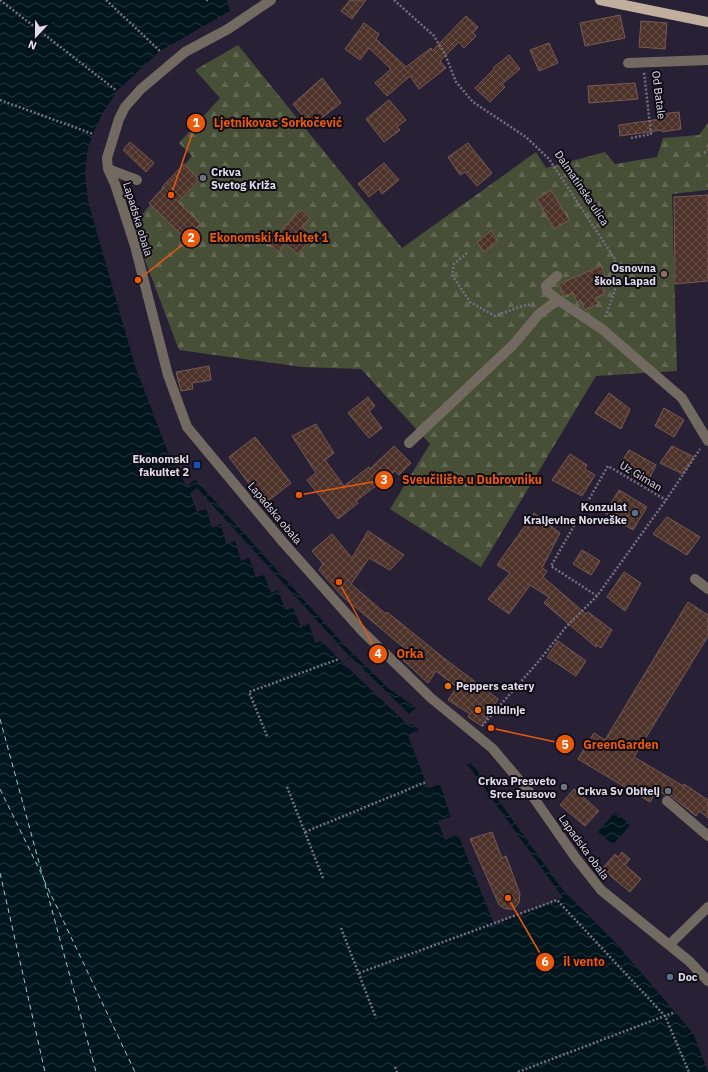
<svg xmlns="http://www.w3.org/2000/svg" width="708" height="1072" viewBox="0 0 708 1072" font-family="'IBM Plex Sans',sans-serif">
<style>
.forest{fill:url(#forest-firs)}
.water{fill:url(#water-waves)}
.pier{fill:#282035}
.lines{fill:none;stroke-linecap:round;stroke-linejoin:round}
.ferry{stroke:#8cd0e0;stroke-width:1;stroke-dasharray:5 4;stroke-linecap:butt}
.building{fill:url(#building-cross-hatch);stroke:#775b53}
.path{stroke:#766f81;stroke-width:2.5;stroke-dasharray:2 2;stroke-linecap:butt}
.minor{stroke:#726a61;stroke-width:10}
.major{stroke:#c1af9d;stroke-width:10}
.worship-dot{fill:#6b7280;stroke:#0f0c15;stroke-width:1.5}
.education-dot{fill:#8d6e63;stroke:#0f0c15;stroke-width:1.5}
.transit-dot{fill:#1a4fb4;stroke:#0f0c15;stroke-width:1.5}
.service-dot{fill:#5c6f8a;stroke:#0f0c15;stroke-width:1.5}
.food-dot{fill:#e8710a;stroke:#0f0c15;stroke-width:1.5}
.labels{text-anchor:middle;dominant-baseline:central;stroke-width:4;stroke-linejoin:round;paint-order:stroke}
.street-label{font-size:11px;fill:#e0dce9;stroke:#0f0c15}
.poi-label{font-size:11px;font-weight:bold;fill:#e0dce9;stroke:#0f0c15;text-anchor:end}
.leader{fill:none;stroke:#e8590c;stroke-width:1.5}
.callout-dot{fill:#e8590c;stroke:#0f0c15;stroke-width:1.5}
.mark-label{font-size:12px;text-anchor:middle;font-weight:bold;fill:#fff}
.callout-label{font-size:12px;text-anchor:middle;font-weight:bold;fill:#e8590c;stroke:#0f0c15;stroke-width:4;stroke-linejoin:round;paint-order:stroke}
</style>
<defs>
<pattern id="forest-firs" width="22" height="20" patternUnits="userSpaceOnUse"><rect width="22" height="20" fill="#484f37"/><path d="M5 1l3.5 6h-7zM16 11l3.5 6h-7z" fill="#626854"/></pattern>
<pattern id="water-waves" width="16" height="10" patternUnits="userSpaceOnUse"><rect width="16" height="10" fill="#00161c"/><path d="M0 5q4-4 8 0t8 0" fill="none" stroke="#25373d"/></pattern>
<pattern id="building-cross-hatch" width="8" height="8" patternUnits="userSpaceOnUse"><rect width="8" height="8" fill="#4d3229"/><path d="M0 0l8 8M0 8l8-8" fill="none" stroke="#664f48"/></pattern>
</defs>
<rect width="100%" height="100%" fill="#282035"/>
<path class="forest" d="M 238,45 L 402,248 L 536,152 L 546,168 L 605,152 L 615,164 L 657,157 L 663,138 L 699,135 L 708,123 L 708,190 L 672,194 L 677,371 L 596,376 L 481,567 L 390,509 L 430,444 L 361,369 L 302,367 L 179,350 L 132,226 L 192,156 L 179,143 L 220,98 L 195,70 Z"/>
<path class="water" d="M 0,0 L 227,0 L 230,11 L 160,51 L 117,91 L 102,114 L 93,134 L 88,148 L 85,172 L 88,201 L 135,366 L 171,460 L 187,487 L 195,479 L 347,648 L 388,688 L 416,708 L 409,714 L 351,657 L 343,663 L 409,726 L 411,724 L 419,730 L 408,735 L 428,788 L 440,784 L 451,817 L 439,821 L 445,839 L 458,834 L 494,924 L 563,898 L 467,764 L 471,762 L 563,890 L 614,941 L 693,1033 L 708,1072 L 0,1072 Z
M 615,812 L 630,825 L 613,845 L 598,832 Z"/>
<path class="pier" d="M 197,488 L 314,617 L 350,657 L 343,663 L 321,641 L 315,643 L 309,624 L 301,627 L 293,608 L 285,610 L 278,590 L 271,593 L 264,575 L 256,577 L 249,558 L 241,561 L 235,541 L 226,544 L 221,524 L 212,528 L 206,509 L 197,512 L 190,493 Z
M 420,731 L 411,736 L 430,785 L 441,783 L 453,817 L 452,819 L 441,822 L 447,837 L 458,832 L 460,833 L 496,921 L 556,899 L 557,900 L 495,924 L 458,834 L 445,840 L 438,821 L 451,817 L 440,784 L 428,788 L 408,735 Z"/>
<g class="lines">
<path class="ferry" d="M 0,719 L 96,1072
M 0,789 L 42,875
M 0,873 L 45,1072
M 44,880 L 135,1072"/>
</g>
<path class="building" d="M 350,0 L 366,0 L 352,19 L 341,11 Z
M 620,15 L 625,38 L 585,46 L 580,23 Z
M 466,16 L 478,27 L 473,33 L 476,36 L 464,48 L 459,42 L 440,61 L 446,68 L 419,89 L 410,76 L 387,96 L 375,83 L 391,69 L 369,48 L 360,60 L 345,49 L 364,23 L 379,34 L 376,39 L 406,67 L 431,48 L 432,51 Z
M 641,21 L 667,23 L 665,49 L 639,47 Z
M 549,43 L 558,63 L 539,71 L 530,50 Z
M 509,55 L 520,69 L 502,84 L 505,87 L 490,102 L 475,88 L 494,69 L 493,68 Z
M 322,78 L 341,103 L 311,126 L 293,104 Z
M 635,83 L 638,99 L 589,103 L 588,86 Z
M 389,100 L 406,120 L 397,127 L 400,130 L 384,142 L 366,119 Z
M 679,112 L 681,129 L 662,132 L 662,130 L 620,136 L 619,125 L 661,119 L 660,114 Z
M 130,142 L 154,163 L 146,172 L 123,150 Z
M 468,143 L 492,173 L 477,186 L 465,172 L 460,175 L 448,157 Z
M 384,163 L 399,180 L 382,194 L 379,189 L 369,197 L 358,184 Z
M 184,164 L 199,180 L 178,202 L 201,224 L 186,239 L 149,203 L 163,188 L 162,187 Z
M 551,190 L 569,220 L 554,229 L 537,199 Z
M 708,195 L 708,281 L 675,284 L 674,197 Z
M 300,209 L 310,218 L 302,227 L 313,236 L 298,254 L 285,243 L 279,252 L 270,244 Z
M 491,231 L 498,241 L 484,252 L 477,242 Z
M 601,266 L 608,283 L 602,285 L 605,294 L 595,298 L 598,304 L 585,310 L 581,301 L 577,302 L 573,293 L 564,296 L 559,284 Z
M 209,366 L 211,380 L 192,383 L 193,389 L 181,391 L 176,372 Z
M 609,393 L 630,409 L 621,429 L 595,413 Z
M 368,397 L 375,406 L 369,411 L 382,428 L 369,438 L 348,413 Z
M 664,408 L 684,420 L 674,437 L 655,426 Z
M 316,424 L 334,453 L 325,460 L 344,486 L 369,467 L 370,469 L 394,446 L 411,463 L 399,475 L 395,471 L 356,501 L 358,503 L 338,519 L 307,480 L 316,473 L 292,436 Z
M 255,437 L 291,483 L 264,504 L 229,457 Z
M 672,446 L 694,457 L 683,474 L 660,463 Z
M 629,450 L 656,465 L 647,483 L 620,469 L 620,465 Z
M 570,454 L 587,465 L 585,469 L 595,475 L 582,496 L 552,480 Z
M 619,490 L 647,507 L 633,530 L 605,513 Z
M 534,513 L 560,533 L 542,568 L 547,571 L 543,577 L 586,614 L 588,612 L 612,630 L 601,648 L 597,645 L 596,647 L 544,603 L 549,597 L 530,585 L 509,614 L 488,599 L 510,573 L 497,565 Z
M 667,517 L 700,537 L 687,555 L 653,534 Z
M 368,531 L 404,555 L 390,570 L 369,558 L 351,584 L 386,614 L 387,612 L 445,659 L 498,699 L 482,726 L 468,717 L 470,714 L 448,700 L 457,687 L 436,671 L 428,683 L 403,660 L 409,652 L 342,596 L 319,570 L 323,564 L 312,551 L 332,534 L 352,558 Z
M 582,550 L 600,561 L 591,575 L 573,564 Z
M 624,572 L 641,583 L 625,611 L 607,597 Z
M 688,602 L 708,615 L 708,636 L 634,757 L 683,786 L 684,784 L 708,800 L 708,818 L 699,811 L 696,816 L 671,796 L 665,795 L 657,790 L 650,802 L 578,759 L 594,733 L 605,740 Z
M 558,641 L 586,661 L 576,676 L 547,657 Z
M 574,789 L 599,811 L 585,826 L 560,805 Z
M 492,832 L 502,858 L 506,856 L 520,894 L 519,903 L 514,909 L 506,909 L 499,905 L 470,839 Z
M 622,852 L 630,859 L 625,865 L 641,879 L 630,892 L 602,869 L 615,854 L 618,857 Z"/>
<g class="lines">
<path class="path" d="M 0,0 L 117,91
M 106,0 L 160,51
M 206,0 L 208,0
M 394,0 L 434,36 L 445,54 L 456,82 L 473,102 L 526,137 L 549,159 L 615,259 L 616,287 L 605,318
M 0,100 L 93,134
M 631,138 L 651,134 L 644,72
M 704,153 L 708,150
M 467,253 L 454,264 L 452,275 L 470,302 L 495,316 L 522,306 L 533,304
M 597,596 L 551,566 L 608,466 L 666,500
M 482,726 L 538,662 L 566,627 L 597,596 L 666,500 L 700,449
M 267,736 L 249,692 L 339,659
M 287,787 L 323,878
M 305,832 L 426,782
M 341,928 L 376,1018
M 359,973 L 557,900 L 665,1016 L 689,1072
M 395,1067 L 397,1072
M 518,1072 L 675,1012"/>
<path class="minor" d="M 271,0 L 228,29 L 185,52 L 141,89 L 125,107 L 119,119 L 107,158 L 108,169 L 115,184 L 135,246 L 168,375 L 187,427 L 282,541 L 362,631 L 431,698 L 492,748 L 531,794 L 575,857 L 601,890 L 689,961 L 708,981
M 628,63 L 708,60
M 108,169 L 137,180
M 558,300 L 602,329 L 682,398 L 708,441
M 409,443 L 513,345 L 539,314 L 558,300 L 547,291 L 546,286 L 557,276
M 695,579 L 708,589
M 667,801 L 708,836
M 669,945 L 708,907"/>
<path class="major" d="M 600,0 L 708,22"/>
</g>
<g class="worship-dot">
<circle cx="203" cy="178" r="4"/>
<circle cx="564" cy="787" r="4"/>
<circle cx="668" cy="791" r="4"/>
</g>
<circle class="education-dot" cx="664" cy="274" r="4"/>
<rect class="transit-dot" x="193" y="461" width="8" height="8" rx="2"/>
<g class="service-dot">
<circle cx="635" cy="513" r="4"/>
<circle cx="670" cy="977" r="4"/>
</g>
<g class="food-dot">
<circle cx="448" cy="686" r="4"/>
<circle cx="478" cy="710" r="4"/>
</g>
<g class="labels">
<g class="street-label">
<text transform="translate(659 95) rotate(83)">Od Batale</text>
<text transform="translate(582 188) rotate(56)">Dalmatinska ulica</text>
<text transform="translate(138 219) rotate(73)">Lapadska obala</text>
<text transform="translate(641 476) rotate(31)">Uz Giman</text>
<text transform="translate(275 513) rotate(50)">Lapadska obala</text>
<text transform="translate(584 847) rotate(54)">Lapadska obala</text>
</g>
<g class="poi-label">
<text x="211" y="172" text-anchor="start">Crkva<tspan x="211" dy="13">Svetog Križa</tspan></text>
<text x="656" y="268">Osnovna<tspan x="656" dy="13">škola Lapad</tspan></text>
<text x="189" y="459">Ekonomski<tspan x="189" dy="13">fakultet 2</tspan></text>
<text x="627" y="507">Konzulat<tspan x="627" dy="13">Kraljevine Norveške</tspan></text>
<text x="456" y="686" text-anchor="start">Peppers eatery</text>
<text x="486" y="710" text-anchor="start">Blidinje</text>
<text x="556" y="781">Crkva Presveto<tspan x="556" dy="13">Srce Isusovo</tspan></text>
<text x="660" y="791">Crkva Sv Obitelj</text>
<text x="678" y="977" text-anchor="start">Doc</text>
</g>
</g>
<path class="leader" d="M171 195L196 123M138 280L191 238M299 495L384 480M339 582L378 654M491 728L565 744M508 898L545 962"/>
<g class="callout-dot">
<circle cx="171" cy="195" r="4"/>
<circle cx="138" cy="280" r="4"/>
<circle cx="299" cy="495" r="4"/>
<circle cx="339" cy="582" r="4"/>
<circle cx="491" cy="728" r="4"/>
<circle cx="508" cy="898" r="4"/>
<circle cx="196" cy="123" r="10"/>
<circle cx="191" cy="238" r="10"/>
<circle cx="384" cy="480" r="10"/>
<circle cx="378" cy="654" r="10"/>
<circle cx="565" cy="744" r="10"/>
<circle cx="545" cy="962" r="10"/>
</g>
<g class="mark-label">
<text x="196" y="127">1</text>
<text x="191" y="242">2</text>
<text x="384" y="484">3</text>
<text x="378" y="658">4</text>
<text x="565" y="749">5</text>
<text x="545" y="966">6</text>
</g>
<g class="callout-label">
<text x="278" y="127">Ljetnikovac Sorkočević</text>
<text x="269" y="242">Ekonomski fakultet 1</text>
<text x="472" y="484">Sveučilište u Dubrovniku</text>
<text x="410" y="658">Orka</text>
<text x="621" y="749">GreenGarden</text>
<text x="584" y="966">il vento</text>
</g>
<g transform="translate(36 36) rotate(202)" stroke="#0f0c15" stroke-width="3" paint-order="stroke">
<path d="M0-3L7 15L0 10L-7 15Z" fill="#e0dce9"/>
<text y="-6" font-size="11" font-weight="bold" text-anchor="middle" fill="#e0dce9">N</text>
</g>
</svg>
